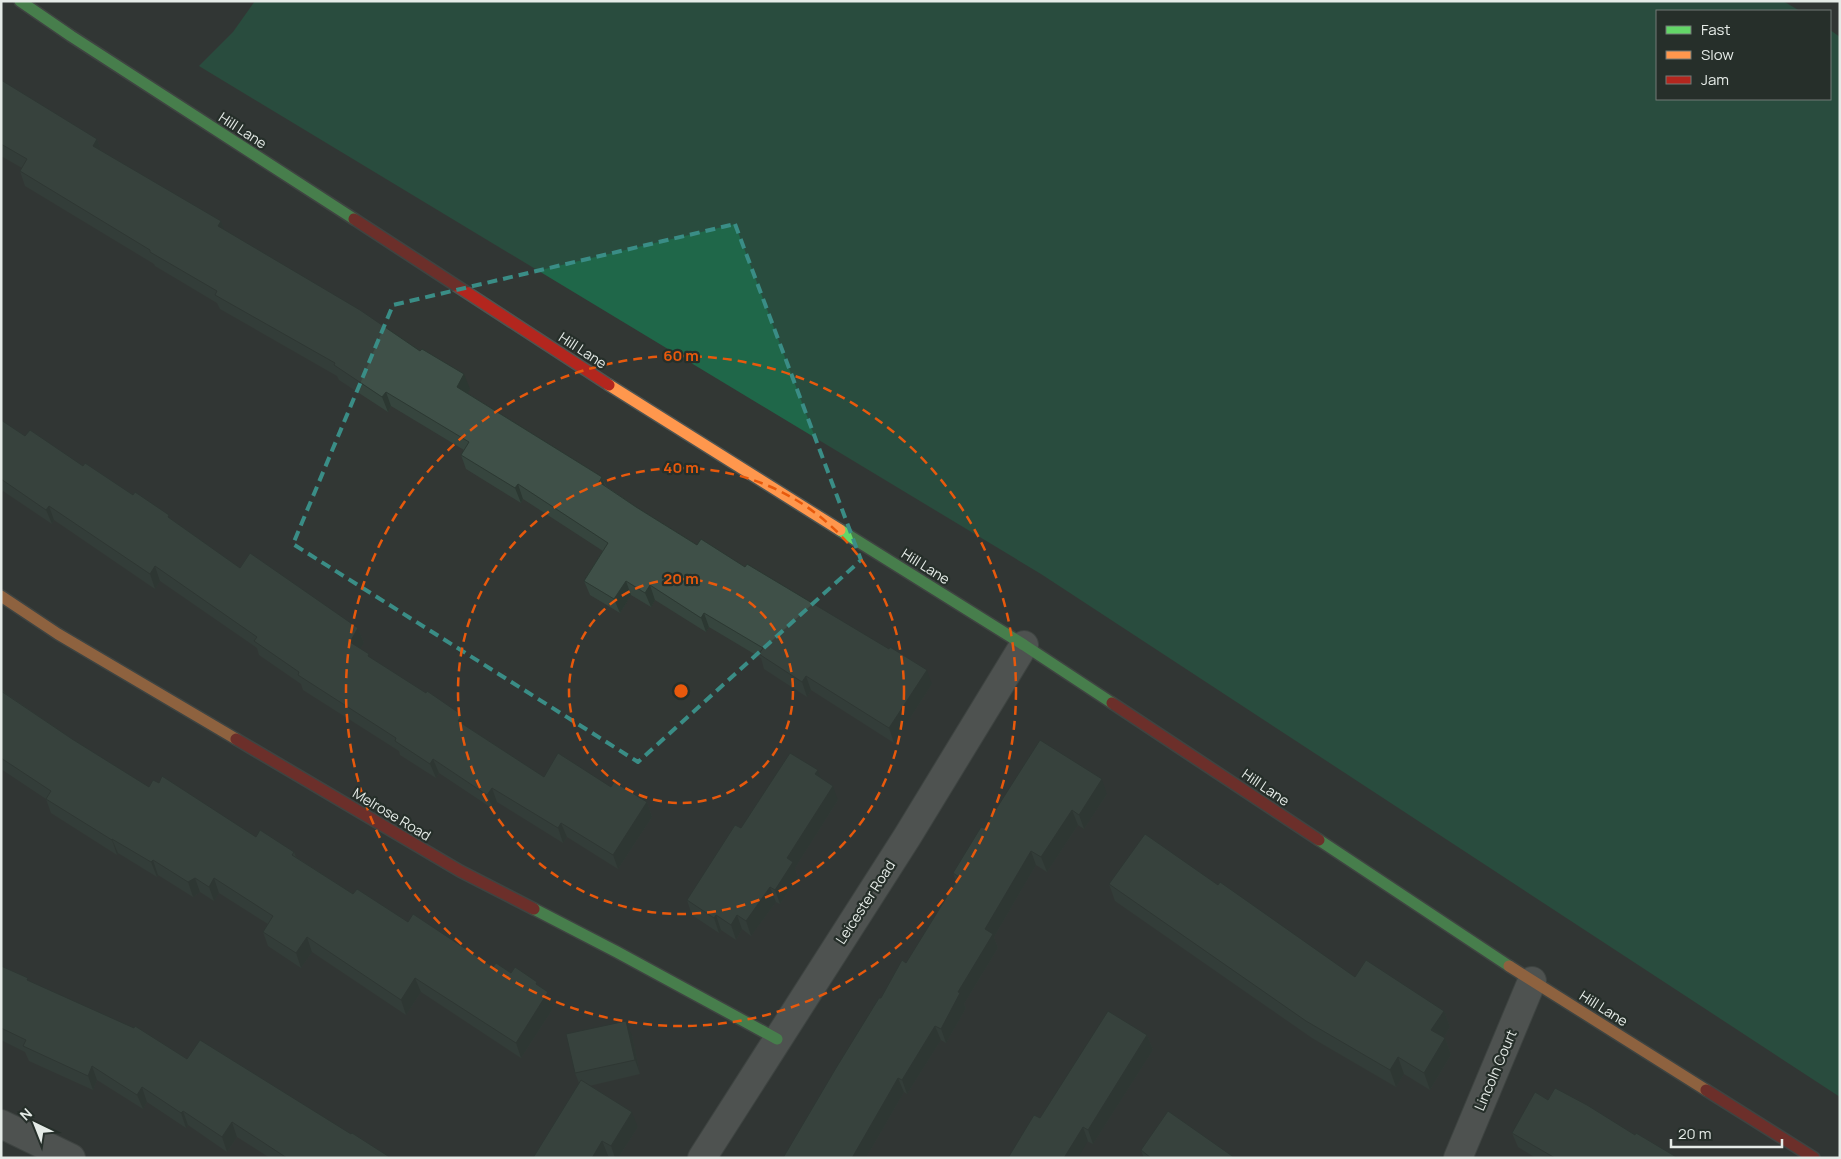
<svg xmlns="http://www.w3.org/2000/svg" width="1841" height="1159" viewBox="0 0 1841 1159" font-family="Manrope,sans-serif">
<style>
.forest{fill:#1f6749}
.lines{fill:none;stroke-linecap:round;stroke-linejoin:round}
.street-casing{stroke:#4f5451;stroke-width:30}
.fast-casing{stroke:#4f5451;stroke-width:14}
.slow-casing{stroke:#4f5451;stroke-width:14}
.jam-casing{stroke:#4f5451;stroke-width:14}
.street{stroke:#717472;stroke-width:28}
.fast{stroke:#63d668;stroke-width:11}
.slow{stroke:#ff974d;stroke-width:11}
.jam{stroke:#b3261e;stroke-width:11}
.wall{fill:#36453e}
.shaded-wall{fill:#2c3832}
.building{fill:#3f5048;stroke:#2c3832}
.marked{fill:none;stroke:#3a8d86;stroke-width:4;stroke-dasharray:10 6;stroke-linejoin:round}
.ring{fill:none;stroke:#e8590c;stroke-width:2.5;stroke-dasharray:9 6}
.labels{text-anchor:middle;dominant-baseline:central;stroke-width:4.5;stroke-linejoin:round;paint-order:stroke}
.street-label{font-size:14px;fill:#e5ebe7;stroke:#262f2a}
.centre{fill:#e8590c;stroke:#262f2a;stroke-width:2.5}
.ring-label{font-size:15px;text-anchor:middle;font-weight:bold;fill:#e8590c;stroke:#262f2a;stroke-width:4.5;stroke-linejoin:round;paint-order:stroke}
</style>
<rect width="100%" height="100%" fill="#323734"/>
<path class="forest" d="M 255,1 L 1783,1 L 1800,11 L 1657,11 L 1657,99 L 1830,99 L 1830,30 L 1840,37 L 1840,1097 L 1041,574 L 199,66 L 233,32 Z"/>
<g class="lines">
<g class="street-casing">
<path id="street" d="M 1,1124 L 71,1158
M 702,1158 L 907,837 L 1024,645
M 1458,1158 L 1532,981"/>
</g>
<g class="fast-casing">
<path id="fast" d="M 20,1 L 71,36 L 354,219
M 840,530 L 1024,645 L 1112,703
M 1319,840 L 1509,966
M 534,909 L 617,952 L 777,1039"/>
</g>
<g class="slow-casing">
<path id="slow" d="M 609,385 L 840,530
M 1,596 L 58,634 L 236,739
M 1509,966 L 1706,1090"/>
</g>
<g class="jam-casing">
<path id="jam" d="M 354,219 L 609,385
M 1112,703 L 1319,840
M 236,739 L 460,871 L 534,909
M 1706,1090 L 1814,1158"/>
</g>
<use href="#street" class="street"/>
<use href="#fast" class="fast"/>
<use href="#slow" class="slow"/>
<use href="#jam" class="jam"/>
</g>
<path class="wall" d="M 1,80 L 97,139 L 101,151 L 221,221 L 224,230 L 470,389 L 467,393 L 602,477 L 606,486 L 636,507 L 697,545 L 932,684 L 894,743 L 811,690 L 807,697 L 764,669 L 761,658 L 709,627 L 706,632 L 655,600 L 651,607 L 631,595 L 620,613 L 590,595 L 584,581 L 603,551 L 523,499 L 521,503 L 466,469 L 461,455 L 464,450 L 391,406 L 388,412 L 339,380 L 337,376 L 220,309 L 217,303 L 155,266 L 154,264 L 25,186 L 20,171 L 22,168 L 1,156 Z
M 1,420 L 25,436 L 83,466 L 133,495 L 171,519 L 240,568 L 358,628 L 364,643 L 360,648 L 370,658 L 466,726 L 544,777 L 611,787 L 647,802 L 652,817 L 618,869 L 567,837 L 563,843 L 497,802 L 493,809 L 439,773 L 436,778 L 400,755 L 399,751 L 303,690 L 301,684 L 259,655 L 257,648 L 160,581 L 155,589 L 54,520 L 52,524 L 3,491 L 1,494 Z
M 1,687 L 5,693 L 72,739 L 149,787 L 256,837 L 294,852 L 296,857 L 353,894 L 408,922 L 493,967 L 511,973 L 539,986 L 548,992 L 554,1007 L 521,1058 L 421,992 L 406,1015 L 312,952 L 301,968 L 268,946 L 263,932 L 268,924 L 219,893 L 214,901 L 200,892 L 193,897 L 158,875 L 157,877 L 118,853 L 117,855 L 51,813 L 46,799 L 1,769 Z
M 820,778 L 838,800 L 795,868 L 798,877 L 780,904 L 776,902 L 751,936 L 742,929 L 736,940 L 721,930 L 719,933 L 692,915 L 687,900 L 741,828 Z
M 1107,794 L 1084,829 L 1078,825 L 1047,872 L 1036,865 L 994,937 L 998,948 L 964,1004 L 966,1008 L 946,1043 L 941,1040 L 907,1094 L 904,1092 L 866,1158 L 881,998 L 906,963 L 956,881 L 953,873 L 984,828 Z
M 1109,884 L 1218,885 L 1355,977 L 1444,1011 L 1450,1027 L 1444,1037 L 1445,1038 L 1451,1055 L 1430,1090 L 1404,1074 L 1396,1087 L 1312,1038 L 1115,901 Z
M 1,966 L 29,981 L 187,1059 L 351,1134 L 391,1158 L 270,1158 L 237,1137 L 227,1152 L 188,1125 L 186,1128 L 147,1102 L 143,1109 L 97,1080 L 93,1090 L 29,1061 L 25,1052 L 1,1040 Z
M 632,1035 L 640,1074 L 589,1086 L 638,1127 L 618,1158 L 611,1158 L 608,1156 L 575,1073 Z
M 1147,1035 L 1153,1050 L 1093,1144 L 1040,1118 Z
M 1548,1100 L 1635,1135 L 1678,1158 L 1536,1158 L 1518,1147 L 1512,1133 Z
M 1141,1150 L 1235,1158 L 1144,1158 Z"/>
<path class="shaded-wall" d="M 97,139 L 102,154 L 93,146 Z
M 221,221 L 227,236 L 218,226 Z
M 464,374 L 470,389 L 462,402 L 457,387 Z
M 386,392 L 391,406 L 388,412 L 382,397 Z
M 602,477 L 607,491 L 599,482 Z
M 518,484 L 523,499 L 521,503 L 515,488 Z
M 49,506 L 54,520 L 52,524 L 46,510 Z
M 155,566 L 160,581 L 155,589 L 150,574 Z
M 626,581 L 631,595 L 620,613 L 614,599 Z
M 650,585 L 655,600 L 651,607 L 645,593 Z
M 704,613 L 709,627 L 706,632 L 701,618 Z
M 358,628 L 364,643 L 355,656 L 350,642 Z
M 927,670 L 932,684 L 894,743 L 889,728 Z
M 806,676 L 811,690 L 807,697 L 802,682 Z
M 462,715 L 467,729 L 458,721 Z
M 433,759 L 439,773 L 436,778 L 430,764 Z
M 818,770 L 823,785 L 815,774 Z
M 1102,779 L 1107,794 L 1084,829 L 1079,815 Z
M 833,786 L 838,800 L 795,868 L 798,877 L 780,904 L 775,890 L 787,858 Z
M 492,788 L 497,802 L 493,809 L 487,795 Z
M 647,802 L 652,817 L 618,869 L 613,855 Z
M 1072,810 L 1078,825 L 1047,872 L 1041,857 Z
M 561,823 L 567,837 L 563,843 L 558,828 Z
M 112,839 L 118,853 L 117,855 L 112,840 Z
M 1031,851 L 1036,865 L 994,937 L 998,948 L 964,1004 L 966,1008 L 946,1043 L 941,1029 L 985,929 Z
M 153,860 L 158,875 L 157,877 L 151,862 Z
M 195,878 L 200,892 L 193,897 L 188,882 Z
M 214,878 L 219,893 L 214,901 L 209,887 Z
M 770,887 L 776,902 L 751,936 L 746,921 Z
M 716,915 L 721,930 L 719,933 L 714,918 Z
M 737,915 L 742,929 L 736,940 L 731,925 Z
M 307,937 L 312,952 L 301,968 L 296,953 Z
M 415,978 L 421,992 L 406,1015 L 401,1000 Z
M 548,992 L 554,1007 L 521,1058 L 516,1043 Z
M 1444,1011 L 1450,1027 L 1438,1047 L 1431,1030 Z
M 626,1021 L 632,1035 L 640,1074 L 635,1060 Z
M 935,1026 L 941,1040 L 907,1094 L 902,1080 Z
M 1147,1035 L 1153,1050 L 1093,1144 L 1088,1130 Z
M 1445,1038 L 1451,1055 L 1430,1090 L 1424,1073 Z
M 1398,1057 L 1404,1074 L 1396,1087 L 1390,1070 Z
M 92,1066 L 97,1080 L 93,1090 L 88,1076 Z
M 898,1078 L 904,1092 L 866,1158 L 852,1158 Z
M 142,1087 L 147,1102 L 143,1109 L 137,1095 Z
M 183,1111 L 188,1125 L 186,1128 L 181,1113 Z
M 632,1112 L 638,1127 L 618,1158 L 615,1158 L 611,1146 Z
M 232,1122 L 237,1137 L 227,1152 L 222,1137 Z
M 1083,1127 L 1088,1141 L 1078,1158 L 1064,1158 Z
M 602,1141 L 608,1156 L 606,1158 L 592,1158 Z"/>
<path class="building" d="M 1,80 L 97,139 L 93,146 L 221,221 L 218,226 L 360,310 L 420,351 L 422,349 L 464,374 L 457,387 L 602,477 L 599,482 L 636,507 L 697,545 L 701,539 L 745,567 L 747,564 L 889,649 L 890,647 L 927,670 L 889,728 L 806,676 L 802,682 L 759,654 L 763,648 L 704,613 L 701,618 L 650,585 L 645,593 L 626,581 L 614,599 L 584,581 L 608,543 L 518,484 L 515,488 L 461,455 L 469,442 L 386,392 L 382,397 L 334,365 L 335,363 L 215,295 L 217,291 L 150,252 L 150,250 L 20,171 L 27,159 L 1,144 Z
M 1,420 L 25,436 L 30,430 L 83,466 L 85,463 L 133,495 L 135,492 L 169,515 L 168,517 L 240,568 L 250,553 L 358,628 L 350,642 L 369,654 L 368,656 L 426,693 L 427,691 L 462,715 L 458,721 L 544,777 L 558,753 L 611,787 L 614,782 L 647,802 L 613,855 L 561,823 L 558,828 L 492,788 L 487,795 L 433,759 L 430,764 L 395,741 L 396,738 L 298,675 L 299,672 L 254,641 L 257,637 L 155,566 L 150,574 L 49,506 L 46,510 L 1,479 Z
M 1,691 L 72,739 L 149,787 L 153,780 L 159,783 L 162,776 L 256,837 L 260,830 L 294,852 L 292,855 L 353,894 L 357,889 L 408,922 L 413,914 L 493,967 L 496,963 L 511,973 L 515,967 L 537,982 L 536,984 L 548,992 L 516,1043 L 415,978 L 401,1000 L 307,937 L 296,953 L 263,932 L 273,916 L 214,878 L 209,887 L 195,878 L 188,882 L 153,860 L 151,862 L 112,839 L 112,840 L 46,799 L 51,791 L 1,758 Z
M 1040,740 L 1102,779 L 1079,815 L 1072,810 L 1041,857 L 1031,851 L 985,929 L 993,934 L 958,992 L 960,993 L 941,1029 L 935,1026 L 902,1080 L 898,1078 L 852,1158 L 783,1158 L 836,1068 L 879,998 L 881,998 L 902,960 L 906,963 L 959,877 L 953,873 L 981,827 L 984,828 Z
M 790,753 L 818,770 L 815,774 L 833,786 L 787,858 L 793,862 L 775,890 L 770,887 L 746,921 L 737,915 L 731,925 L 716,915 L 714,918 L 687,900 L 735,825 L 741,828 Z
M 1145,834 L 1218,885 L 1220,882 L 1355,977 L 1366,960 L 1444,1011 L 1431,1030 L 1445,1038 L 1424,1073 L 1398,1057 L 1390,1070 L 1306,1021 L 1109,884 Z
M 1,966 L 28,978 L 27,980 L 134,1028 L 135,1026 L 187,1059 L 200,1040 L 351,1134 L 352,1133 L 391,1158 L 287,1158 L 232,1122 L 222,1137 L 183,1111 L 181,1113 L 142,1087 L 137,1095 L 92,1066 L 88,1076 L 23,1046 L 26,1040 L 1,1028 Z
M 1108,1011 L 1147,1035 L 1088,1130 L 1083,1127 L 1064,1158 L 1008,1158 L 1034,1115 L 1040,1118 Z
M 626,1021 L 635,1060 L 575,1073 L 566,1034 Z
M 581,1080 L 632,1112 L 611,1146 L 602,1141 L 592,1158 L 533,1158 Z
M 1555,1088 L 1587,1105 L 1635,1135 L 1636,1133 L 1678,1158 L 1555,1158 L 1512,1133 L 1535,1092 L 1548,1100 Z
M 1168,1111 L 1235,1158 L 1151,1158 L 1141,1150 Z"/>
<path d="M0 0H1841V1159H0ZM 735,224 L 861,560 L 638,762 L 293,544 L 393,305 Z" fill="#323734" fill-opacity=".55" fill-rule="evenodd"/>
<path class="marked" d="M 735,224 L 861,560 L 638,762 L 293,544 L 393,305 Z"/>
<g class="ring">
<circle cx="681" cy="691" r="112"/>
<circle cx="681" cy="691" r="223"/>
<circle cx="681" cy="691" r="335"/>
</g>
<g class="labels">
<g class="street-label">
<text transform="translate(243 130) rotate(33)">Hill Lane</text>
<text transform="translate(583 350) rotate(33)">Hill Lane</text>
<text transform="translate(926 566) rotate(32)">Hill Lane</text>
<text transform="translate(1266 787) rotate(34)">Hill Lane</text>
<text transform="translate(392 814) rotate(31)">Melrose Road</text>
<text transform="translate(865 902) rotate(-57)">Leicester Road</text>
<text transform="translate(1604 1008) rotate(32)">Hill Lane</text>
<text transform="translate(1495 1070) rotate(-67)">Lincoln Court</text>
</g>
</g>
<circle cx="681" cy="691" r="8" class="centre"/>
<g class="ring-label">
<text x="681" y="361">60 m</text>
<text x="681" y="473">40 m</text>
<text x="681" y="584">20 m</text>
</g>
<rect width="1841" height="1159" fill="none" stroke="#e5ebe7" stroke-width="5"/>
<rect x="1656" y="10" width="175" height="90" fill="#262f2a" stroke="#727a76"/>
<rect x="1666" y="26" width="25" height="8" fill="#63d668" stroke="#727a76"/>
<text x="1701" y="35" font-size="15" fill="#e5ebe7">Fast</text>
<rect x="1666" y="51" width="25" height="8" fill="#ff974d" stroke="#727a76"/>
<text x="1701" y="60" font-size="15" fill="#e5ebe7">Slow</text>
<rect x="1666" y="76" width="25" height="8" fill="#b3261e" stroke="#727a76"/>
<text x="1701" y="85" font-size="15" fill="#e5ebe7">Jam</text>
<g transform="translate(35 1124) rotate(317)" stroke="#262f2a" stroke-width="4" paint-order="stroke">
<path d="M0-4L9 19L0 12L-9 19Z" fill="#e5ebe7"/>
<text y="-8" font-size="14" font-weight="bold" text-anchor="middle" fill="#e5ebe7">N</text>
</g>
<path d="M1671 1139v8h111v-8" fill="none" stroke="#e5ebe7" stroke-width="2.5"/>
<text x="1678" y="1139" font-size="15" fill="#e5ebe7" stroke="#262f2a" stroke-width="4" paint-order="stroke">20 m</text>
</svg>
